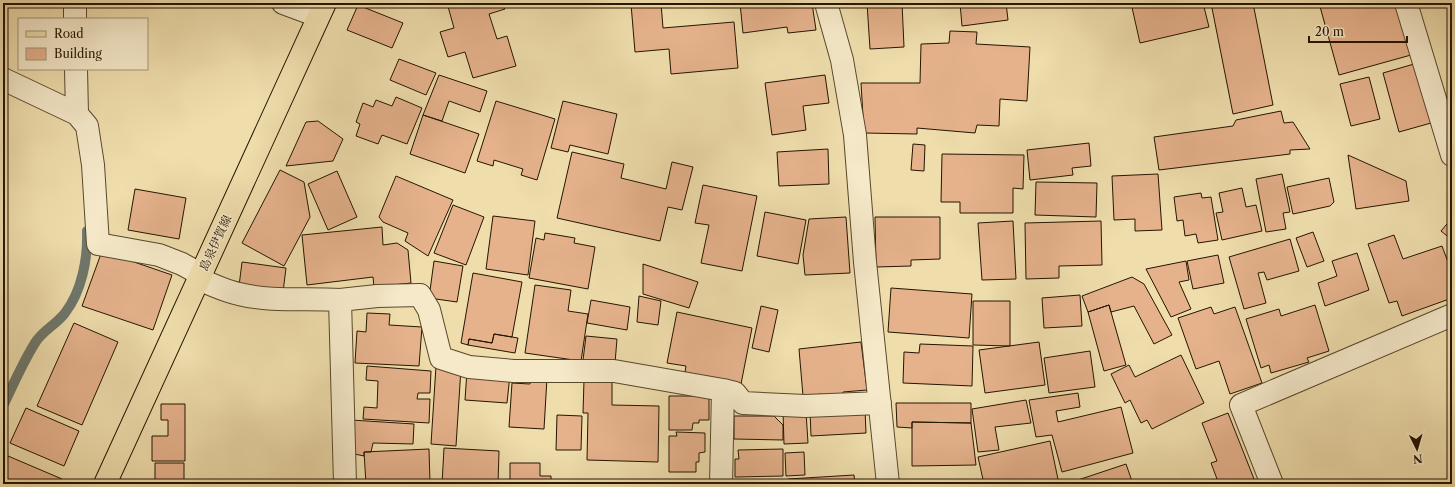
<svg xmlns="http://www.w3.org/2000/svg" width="1455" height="487" viewBox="0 0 1455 487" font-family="'Libre Caslon Text','Noto Serif JP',serif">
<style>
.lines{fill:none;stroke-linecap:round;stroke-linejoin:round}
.stream{stroke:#6e776c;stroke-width:10}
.building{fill:#e5b28c;stroke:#251500}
.minor-casing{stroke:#58472b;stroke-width:24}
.major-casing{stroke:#251500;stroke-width:24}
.minor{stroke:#f5e9c9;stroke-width:22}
.major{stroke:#efddac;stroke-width:22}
.labels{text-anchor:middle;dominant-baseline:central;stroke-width:3;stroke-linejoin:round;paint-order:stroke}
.street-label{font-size:12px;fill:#251500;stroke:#f5e9c9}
</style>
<rect width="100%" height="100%" fill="#efddac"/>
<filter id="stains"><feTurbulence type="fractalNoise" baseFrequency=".005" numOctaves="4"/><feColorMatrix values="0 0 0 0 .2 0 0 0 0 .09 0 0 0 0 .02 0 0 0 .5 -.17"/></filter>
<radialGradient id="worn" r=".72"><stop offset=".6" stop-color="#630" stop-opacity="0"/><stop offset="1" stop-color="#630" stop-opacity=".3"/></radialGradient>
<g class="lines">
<path class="stream" d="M 3,406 C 13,385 23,362 35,343 C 42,331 57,324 65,313 C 82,291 88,258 87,231"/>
</g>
<path class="building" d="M 447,3 L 503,3 L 505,9 L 489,14 L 497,39 L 507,36 L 516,66 L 473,78 L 465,52 L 448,57 L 440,32 L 454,28 Z
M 640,3 L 661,3 L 663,28 L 734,22 L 738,68 L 671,74 L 669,49 L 635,52 L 631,4 Z
M 740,3 L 812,3 L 816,30 L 788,33 L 787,27 L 743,33 Z
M 867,3 L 902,3 L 904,47 L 870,49 Z
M 929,3 L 951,3 L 929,6 Z
M 960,3 L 1006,3 L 1008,20 L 962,26 Z
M 1131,3 L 1203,3 L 1209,27 L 1140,43 Z
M 1211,3 L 1253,3 L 1273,105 L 1233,114 Z
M 1319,3 L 1397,3 L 1411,55 L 1339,75 Z
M 358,5 L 403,23 L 392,48 L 347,30 Z
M 950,31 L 977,32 L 976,44 L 1030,47 L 1027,101 L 1000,99 L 999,126 L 977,125 L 975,133 L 917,128 L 917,134 L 864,133 L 861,83 L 920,83 L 921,44 L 949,43 Z
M 399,59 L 436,73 L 426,95 L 390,80 Z
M 1414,64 L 1431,123 L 1399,132 L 1383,73 Z
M 439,75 L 487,91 L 480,112 L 449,101 L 442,121 L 423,115 Z
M 825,75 L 829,103 L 803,106 L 806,130 L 772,135 L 765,83 Z
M 1369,77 L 1380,119 L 1351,126 L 1340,84 Z
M 396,97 L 422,108 L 407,144 L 382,135 L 378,144 L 356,136 L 360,124 L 356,122 L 363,103 L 373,107 L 376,100 L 392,106 Z
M 496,101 L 555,119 L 537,180 L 521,175 L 523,169 L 494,160 L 493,166 L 477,161 Z
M 563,101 L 617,114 L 608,154 L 570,145 L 568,152 L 551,148 Z
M 1281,111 L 1284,123 L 1293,122 L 1310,149 L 1290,150 L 1290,154 L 1159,170 L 1154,137 L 1233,126 L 1236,120 Z
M 423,115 L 479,134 L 465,173 L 410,154 Z
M 318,121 L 343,139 L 333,161 L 286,166 L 306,122 Z
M 1089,143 L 1091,166 L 1072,168 L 1073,175 L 1030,180 L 1027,150 Z
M 913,144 L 925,145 L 924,171 L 911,170 Z
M 828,149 L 829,184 L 779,186 L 777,152 Z
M 572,152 L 624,164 L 621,178 L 666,189 L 672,162 L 693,167 L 682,210 L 668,207 L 660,241 L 557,218 Z
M 942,154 L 1024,155 L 1023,189 L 1013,188 L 1013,213 L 960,213 L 960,202 L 941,202 Z
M 1348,155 L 1406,181 L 1409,201 L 1356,209 Z
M 280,170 L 304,182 L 310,217 L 284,266 L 242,243 Z
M 337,171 L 357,217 L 328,230 L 308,184 Z
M 1158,174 L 1162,230 L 1135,231 L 1135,219 L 1114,220 L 1112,176 Z
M 1282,174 L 1290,212 L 1283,213 L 1286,229 L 1266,232 L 1256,179 Z
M 396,176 L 453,200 L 428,256 L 405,241 L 408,233 L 383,222 L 379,217 Z
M 1329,178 L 1334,202 L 1330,206 L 1293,214 L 1287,187 Z
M 1036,182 L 1097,183 L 1096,217 L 1035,215 Z
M 703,185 L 757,196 L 742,271 L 701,263 L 709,225 L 695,223 Z
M 1242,188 L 1246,207 L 1256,205 L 1262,231 L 1222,240 L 1216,213 L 1223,212 L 1219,193 Z
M 135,189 L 186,198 L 179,239 L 128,230 Z
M 1201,193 L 1202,198 L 1211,197 L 1218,240 L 1198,243 L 1196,234 L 1185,236 L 1183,220 L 1177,221 L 1174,197 Z
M 453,205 L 484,217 L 466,265 L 434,253 Z
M 765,212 L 806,220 L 798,264 L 757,256 Z
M 493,216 L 535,221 L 528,275 L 486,269 Z
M 846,217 L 850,273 L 805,275 L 803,255 L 809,219 Z
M 875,217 L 940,217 L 940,259 L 911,260 L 911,266 L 876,267 Z
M 1452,218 L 1452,240 L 1441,231 Z
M 1013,221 L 1016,279 L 982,280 L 978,223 Z
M 1101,221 L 1102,265 L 1059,266 L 1059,278 L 1026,279 L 1025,223 Z
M 382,227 L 383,245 L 397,243 L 408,250 L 411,283 L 374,287 L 373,277 L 307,285 L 302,235 Z
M 1313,232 L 1324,261 L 1307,267 L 1296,238 Z
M 545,233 L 575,238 L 574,243 L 595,247 L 588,289 L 529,278 L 536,238 L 544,240 Z
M 1394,235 L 1403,259 L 1442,246 L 1452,273 L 1452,277 L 1448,278 L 1452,291 L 1452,298 L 1402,316 L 1397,301 L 1389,303 L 1368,244 Z
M 1290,239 L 1299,271 L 1267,280 L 1264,272 L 1258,273 L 1266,303 L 1244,309 L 1229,257 Z
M 102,251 L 172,275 L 153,330 L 82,306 Z
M 1357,253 L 1369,290 L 1325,306 L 1318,283 L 1337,276 L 1332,261 Z
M 1218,255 L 1224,283 L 1193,289 L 1187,261 Z
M 434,261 L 463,266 L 457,302 L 429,298 Z
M 1186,261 L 1189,280 L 1179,282 L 1191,309 L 1171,317 L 1146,269 Z
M 242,262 L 286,268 L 283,292 L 239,286 Z
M 643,264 L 698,282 L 689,308 L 643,294 Z
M 473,273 L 522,282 L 512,337 L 494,334 L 492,343 L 469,339 L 468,345 L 461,343 Z
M 1132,277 L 1144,284 L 1172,335 L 1154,344 L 1134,306 L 1111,312 L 1109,305 L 1088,312 L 1082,296 Z
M 535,285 L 571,290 L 568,311 L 588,314 L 581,361 L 525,353 Z
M 891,288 L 972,294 L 969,338 L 888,332 Z
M 1080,295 L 1082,326 L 1044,328 L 1042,298 Z
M 639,296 L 661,301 L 658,325 L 637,322 Z
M 591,300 L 630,307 L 627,330 L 587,323 Z
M 973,301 L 1010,301 L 1010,346 L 973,345 Z
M 1109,305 L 1126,365 L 1104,371 L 1088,312 Z
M 1315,305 L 1329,351 L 1307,358 L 1309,362 L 1271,373 L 1269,365 L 1261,368 L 1246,319 L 1279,309 L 1281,316 Z
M 761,306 L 778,310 L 769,352 L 752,348 Z
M 1211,307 L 1214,314 L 1235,307 L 1262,383 L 1230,394 L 1219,361 L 1196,369 L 1178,318 Z
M 677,312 L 752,328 L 741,384 L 685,372 L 686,366 L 667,363 Z
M 367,313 L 390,314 L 389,325 L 422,327 L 419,366 L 355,363 L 357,331 L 366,332 Z
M 74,323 L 118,342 L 82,425 L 37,406 Z
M 494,334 L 518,338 L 515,353 L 468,345 L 469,339 L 492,343 Z
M 586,336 L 617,339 L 615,363 L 583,360 Z
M 861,342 L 867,390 L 843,392 L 844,397 L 822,399 L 822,394 L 803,396 L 799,349 Z
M 1039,342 L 1045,385 L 985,393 L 979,350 Z
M 920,344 L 973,346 L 972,386 L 903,383 L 904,352 L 919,353 Z
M 1090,351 L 1095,387 L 1049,393 L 1044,358 Z
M 1181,355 L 1204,403 L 1152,429 L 1147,420 L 1141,423 L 1130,400 L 1125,403 L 1111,374 L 1129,365 L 1135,377 Z
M 367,366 L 431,371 L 430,393 L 418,393 L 417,399 L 430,399 L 429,423 L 363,419 L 364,407 L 377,408 L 378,381 L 366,380 Z
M 436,366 L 461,368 L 456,446 L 431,444 Z
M 467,371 L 510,375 L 507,403 L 465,400 Z
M 531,377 L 547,378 L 544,429 L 509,427 L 512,383 L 530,384 Z
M 584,380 L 612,381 L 612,405 L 659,406 L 658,462 L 587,460 L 588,413 L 583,413 Z
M 1078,393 L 1080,407 L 1056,411 L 1058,422 L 1121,407 L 1133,453 L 1062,472 L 1052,435 L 1036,437 L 1029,400 Z
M 669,396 L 709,396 L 709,420 L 699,420 L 699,423 L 693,423 L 692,430 L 669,430 Z
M 1026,400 L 1031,423 L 995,427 L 999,450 L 978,452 L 972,409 Z
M 896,403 L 971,403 L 971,423 L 912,422 L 912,428 L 897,427 Z
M 161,404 L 185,404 L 185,461 L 152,461 L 152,436 L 168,436 L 168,420 L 161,420 Z
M 26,408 L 79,431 L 64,466 L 10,443 Z
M 865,409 L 866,433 L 811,436 L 810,411 Z
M 783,412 L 806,412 L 808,443 L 784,444 Z
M 1228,413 L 1256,484 L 1204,484 L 1217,479 L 1211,463 L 1217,461 L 1202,423 Z
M 557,415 L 582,416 L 581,450 L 556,450 Z
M 734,416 L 774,416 L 783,425 L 783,440 L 734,439 Z
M 351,420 L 414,424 L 413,444 L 373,443 L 371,452 L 364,452 L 364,456 L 350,453 Z
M 912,422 L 971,423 L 976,465 L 912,466 Z
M 676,432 L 705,433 L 705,452 L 699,453 L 699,462 L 696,462 L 696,472 L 669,472 L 669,436 L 677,436 Z
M 1050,441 L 1059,484 L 984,484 L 978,457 Z
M 444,448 L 499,451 L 498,484 L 442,484 Z
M 429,449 L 430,484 L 366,484 L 364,452 Z
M 783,449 L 783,476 L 735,477 L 735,459 L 739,459 L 738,450 Z
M 804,452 L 805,475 L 786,476 L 785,453 Z
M 8,456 L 62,479 L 59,484 L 3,484 L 3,468 Z
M 155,463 L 184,463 L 184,484 L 138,484 L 138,483 L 155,483 Z
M 510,463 L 540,463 L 540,476 L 551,476 L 551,484 L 510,484 Z
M 1126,464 L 1133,484 L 1076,484 L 1075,481 Z
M 854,475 L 855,484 L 788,484 L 788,479 Z
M 580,480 L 624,480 L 624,484 L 580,484 Z
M 784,480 L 784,484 L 740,484 L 740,481 Z"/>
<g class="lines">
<g class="minor-casing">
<path id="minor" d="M 75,3 L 75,19
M 283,3 L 318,16
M 826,3 L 842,60 L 855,135 L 865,262 L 888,484
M 1406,3 L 1452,155
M 76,69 L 77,114 L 87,126 L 93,165 L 98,244 L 159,255 L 182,264 L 200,274
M 3,79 L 77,114
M 199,279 C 212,285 225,291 239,294 C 271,302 307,298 340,300 L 345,484
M 340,300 L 377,296 L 420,295 L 429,310 L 441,358 L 469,367 L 514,371 L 614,371 L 723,390 L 735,393 L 743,403 L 805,406 L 880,403
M 721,484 L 723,390
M 1272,484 L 1241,405 L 1452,315"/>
</g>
<g class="major-casing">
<path id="major" d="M 105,484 L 325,3"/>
</g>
<use href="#minor" class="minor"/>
<use href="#major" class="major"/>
</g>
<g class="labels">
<g class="street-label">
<text transform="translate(215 243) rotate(-65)">島泉伊賀線</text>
</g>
</g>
<rect width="1455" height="487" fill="none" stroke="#efddac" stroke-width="16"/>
<rect x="4" y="4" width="1447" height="479" fill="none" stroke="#251500" stroke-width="2"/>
<rect x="8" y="8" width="1439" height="471" fill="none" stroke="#251500"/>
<rect x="18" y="18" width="130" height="52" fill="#f5e9c9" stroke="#a29479"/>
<rect x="26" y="31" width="20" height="6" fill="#efddac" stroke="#a29479"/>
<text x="54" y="38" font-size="12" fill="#251500">Road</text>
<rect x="26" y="48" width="20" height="12" fill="#e5b28c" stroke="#a29479"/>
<text x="54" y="58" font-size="12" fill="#251500">Building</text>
<g transform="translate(1417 449) rotate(175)" stroke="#f5e9c9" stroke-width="3" paint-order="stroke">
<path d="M0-3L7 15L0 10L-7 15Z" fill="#251500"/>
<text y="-6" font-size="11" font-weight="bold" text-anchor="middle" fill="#251500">N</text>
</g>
<path d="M1309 36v6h98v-6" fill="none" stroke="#251500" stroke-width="2"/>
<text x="1315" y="36" font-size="12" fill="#251500" stroke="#f5e9c9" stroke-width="3" paint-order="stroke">20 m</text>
<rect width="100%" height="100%" filter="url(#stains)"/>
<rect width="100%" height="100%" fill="url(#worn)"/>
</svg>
